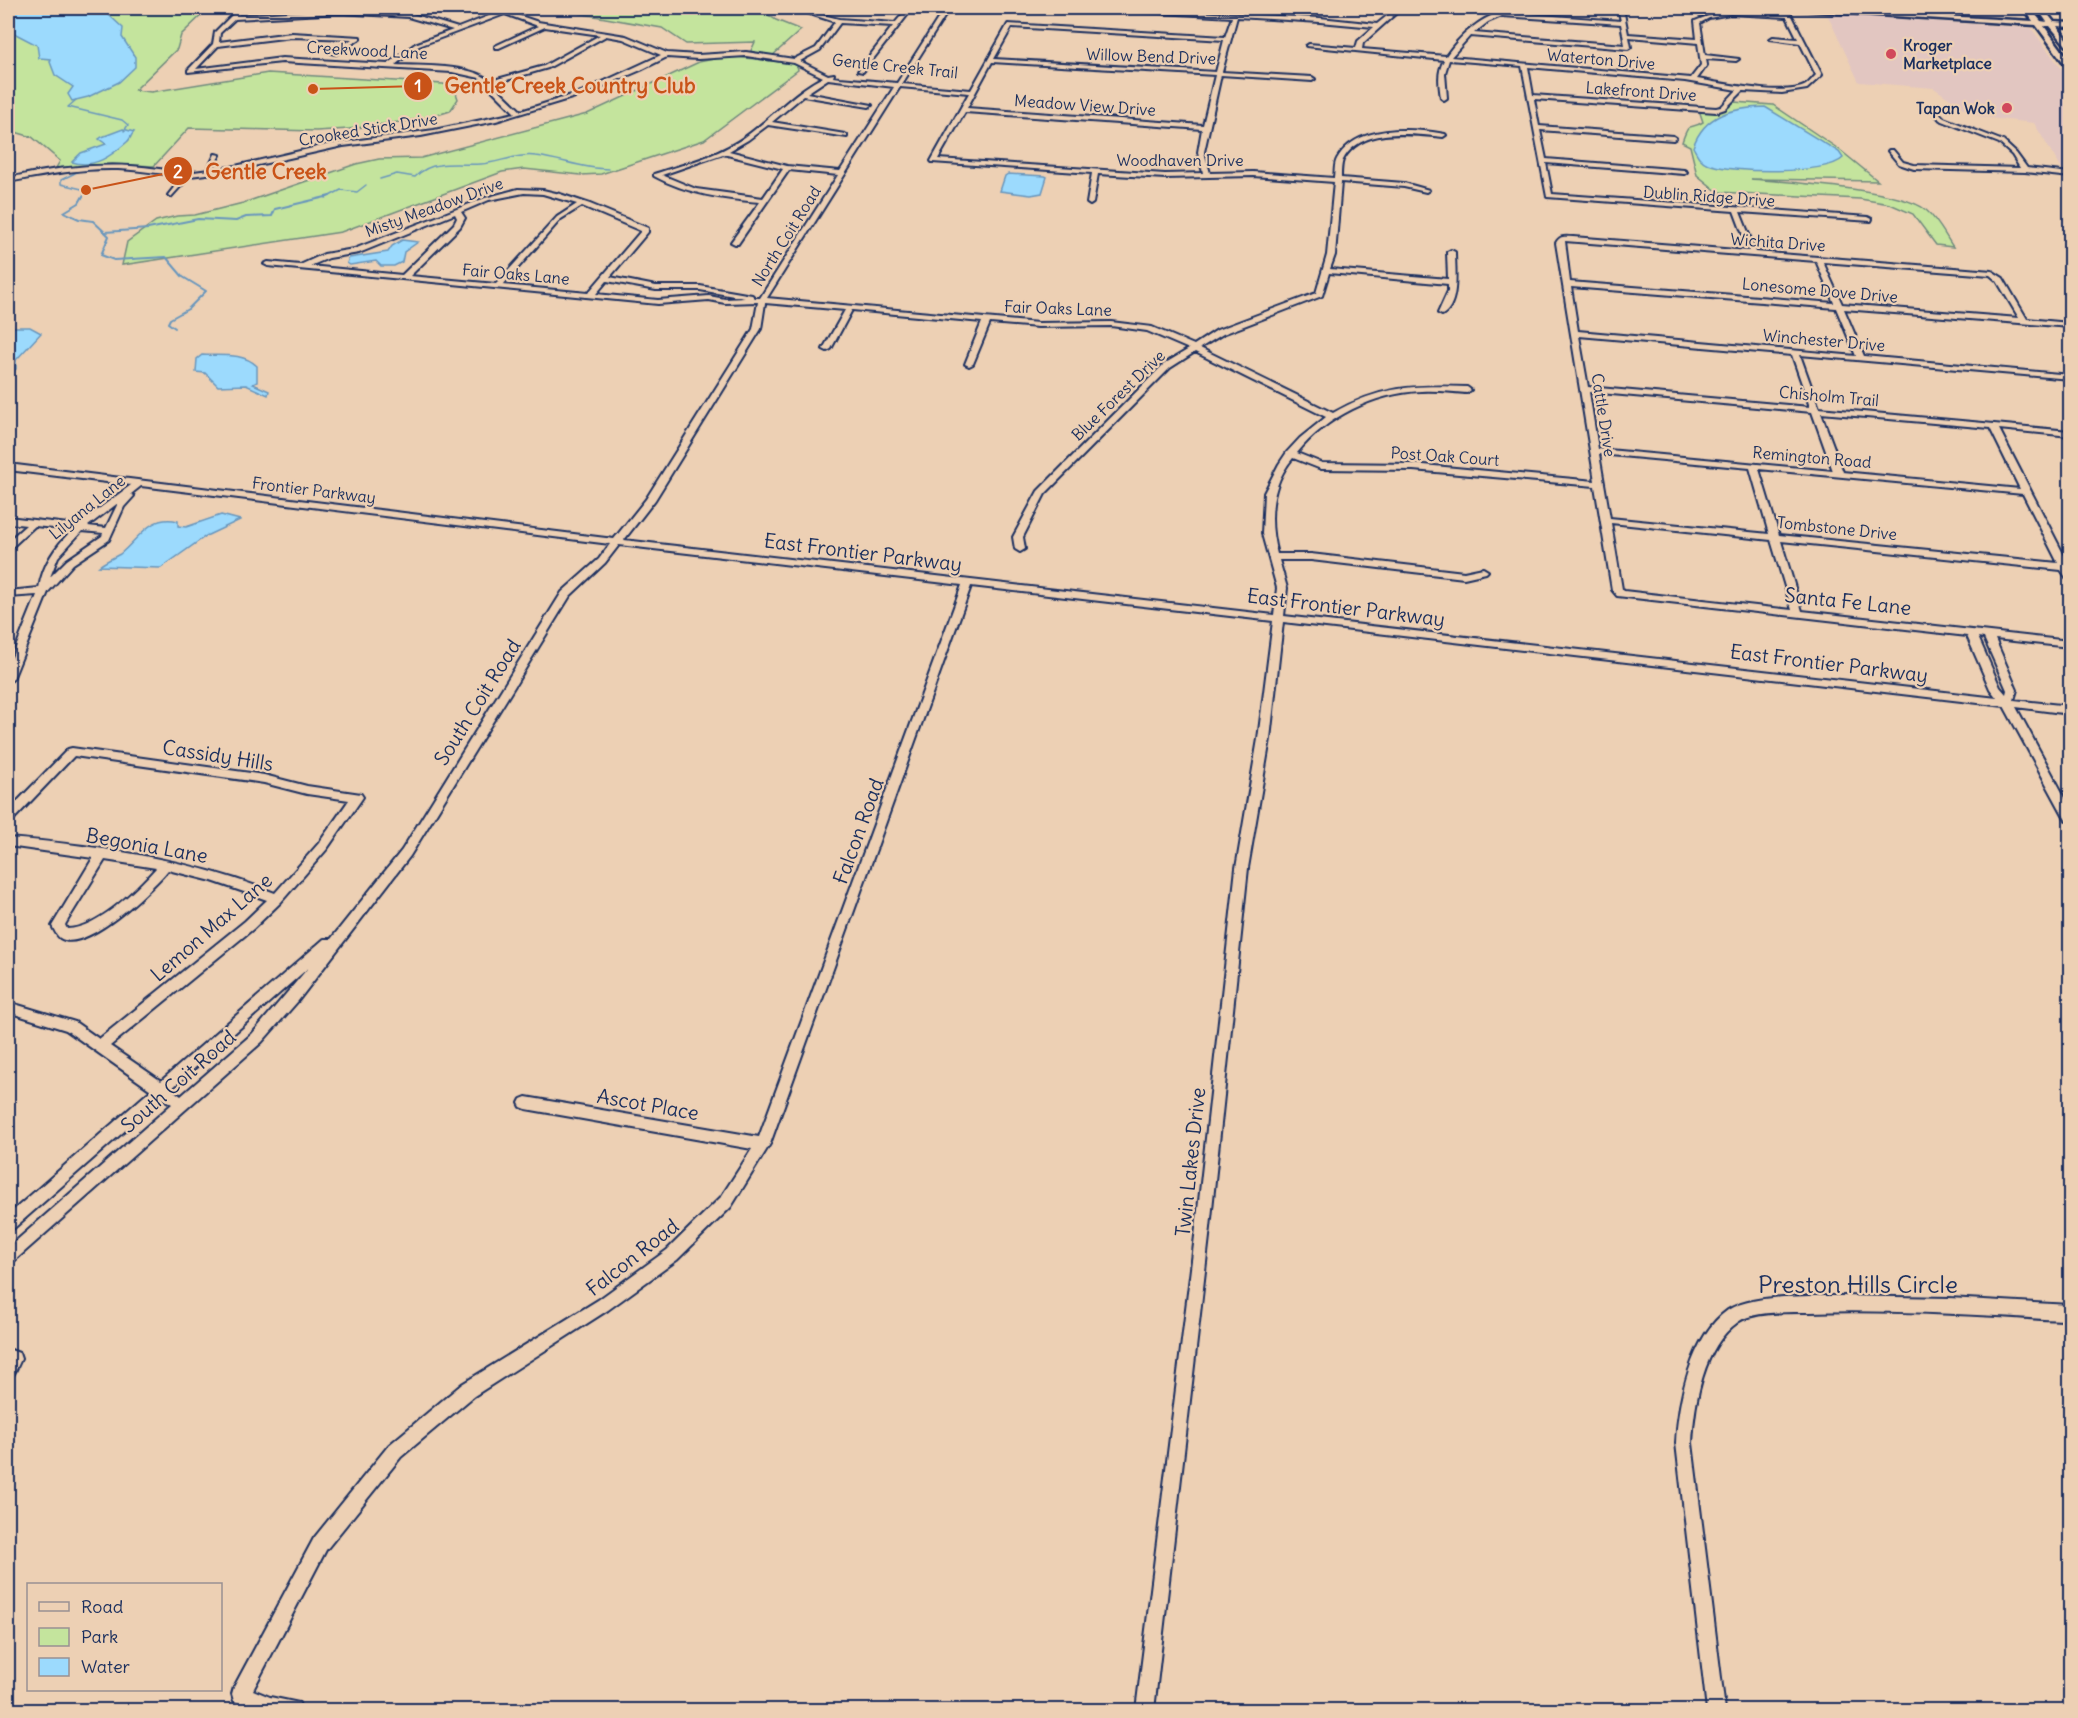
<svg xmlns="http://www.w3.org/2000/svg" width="2078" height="1718" viewBox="0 0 2078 1718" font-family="Delius,sans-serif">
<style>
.built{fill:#e2c6c1}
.green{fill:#c4e49d;stroke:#708a7e;stroke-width:1.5}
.water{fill:#9cdafd;stroke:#6896bd;stroke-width:1.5}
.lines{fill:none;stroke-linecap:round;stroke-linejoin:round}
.stream-far1{stroke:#6896bd;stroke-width:1.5}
.stream{stroke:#6896bd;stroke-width:2}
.minor-casing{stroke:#1b2f5e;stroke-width:4}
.major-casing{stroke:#1b2f5e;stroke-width:5}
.minor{fill:#edd0b4;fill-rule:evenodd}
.major{fill:#edd0b4;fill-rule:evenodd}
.poi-dot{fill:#d1495b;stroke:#edd0b4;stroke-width:2}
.labels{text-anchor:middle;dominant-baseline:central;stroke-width:4.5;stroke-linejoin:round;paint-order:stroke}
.far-poi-label{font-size:16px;font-weight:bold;fill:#1b2f5e;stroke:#edd0b4;text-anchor:start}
.far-street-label{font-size:16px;fill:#1b2f5e;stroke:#edd0b4}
.street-label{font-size:20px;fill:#1b2f5e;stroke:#edd0b4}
.near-street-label{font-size:24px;fill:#1b2f5e;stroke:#edd0b4}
.leader{fill:none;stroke:#c95318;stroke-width:2}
.callout-dot{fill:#c95318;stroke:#edd0b4;stroke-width:2}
.mark-label{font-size:18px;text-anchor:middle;font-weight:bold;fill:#fff}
.callout-label{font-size:21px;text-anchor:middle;font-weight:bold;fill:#c95318;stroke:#edd0b4;stroke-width:4.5;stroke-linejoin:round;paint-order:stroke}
</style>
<rect width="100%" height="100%" fill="#edd0b4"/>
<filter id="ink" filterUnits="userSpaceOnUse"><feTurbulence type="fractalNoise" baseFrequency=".0167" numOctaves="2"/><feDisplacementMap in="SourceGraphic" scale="12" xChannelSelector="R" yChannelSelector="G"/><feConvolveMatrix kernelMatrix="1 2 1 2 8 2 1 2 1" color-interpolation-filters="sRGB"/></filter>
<g filter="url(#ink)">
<path class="built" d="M 1827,14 L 2031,28 L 2070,80 L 2070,169 L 2061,168 L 2034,123 L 1981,117 L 1966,110 L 1934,88 L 1859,82 Z"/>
<path class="green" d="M 8,8 L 209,8 L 181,35 L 177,49 L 135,90 L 151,92 L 268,73 L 443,84 L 454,87 L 458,99 L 450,111 L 428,118 L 349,129 L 316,131 L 189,128 L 154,166 L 111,164 L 56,168 L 60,161 L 32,137 L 8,130 Z
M 549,8 L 758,8 L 776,20 L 801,30 L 772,56 L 750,53 L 755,42 L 686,44 L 662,28 Z
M 728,56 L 791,63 L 797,65 L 798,70 L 704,140 L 601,174 L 581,175 L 524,169 L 502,172 L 341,232 L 122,265 L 127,242 L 156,221 L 177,216 L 195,215 L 243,203 L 356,164 L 379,159 L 421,158 L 587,114 L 699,62 Z
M 1734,102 L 1773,105 L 1840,150 L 1878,181 L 1751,179 C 1787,182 1900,189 1926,210 C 1937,219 1945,235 1953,247 L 1936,245 L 1913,214 L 1890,204 L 1860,199 L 1718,192 L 1697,175 L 1690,146 L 1682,142 C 1690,119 1689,131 1703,122 L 1699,110 L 1725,110 Z"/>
<path class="water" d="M 8,8 L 116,8 L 108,14 L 123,28 L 122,37 L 135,57 L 135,67 L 119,82 L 88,97 L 72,101 L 68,94 L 73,87 L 55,75 L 50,62 L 51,59 L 39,58 L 37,45 L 8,30 Z
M 1765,107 L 1839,152 L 1843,158 C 1827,175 1730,173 1708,164 C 1700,161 1697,154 1693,147 C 1704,114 1733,108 1765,107 Z
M 123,129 L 134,132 C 130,136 131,139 127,142 C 111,156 94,169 72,162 L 81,153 L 106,144 L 99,139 L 102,137 Z
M 1008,174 L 1045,176 L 1047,177 L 1042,193 L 1031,195 L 1000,191 L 1005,176 Z
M 402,240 L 418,242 L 404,252 L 402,262 L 394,266 L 381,266 L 376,261 L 350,265 L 347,263 L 349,258 L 388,252 L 392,246 Z
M 8,327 L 30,327 L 41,333 L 16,360 L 16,369 L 8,376 Z
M 202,355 C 221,356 243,352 257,366 L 257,382 L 253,384 L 269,391 L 268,395 L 246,385 L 218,386 L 205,373 L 196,372 L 197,359 Z
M 221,515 L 240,520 L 206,536 L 161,568 L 99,566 C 106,561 113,558 120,554 C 139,539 149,514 178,521 L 178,526 L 186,527 Z"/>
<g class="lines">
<path class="stream-far1" d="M 76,100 L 68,107 L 122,120 L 128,125 L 124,131
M 380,179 L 397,174 L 415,177 C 422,170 429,166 439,165 C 453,163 467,165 481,164 C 498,163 519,153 536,156 C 560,159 584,169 608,169
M 82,198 L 86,190 L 61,184 L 61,180 L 85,168
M 326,198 L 341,190 L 357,192 L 366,185"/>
<path class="stream" d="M 83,196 L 79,203 L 64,212 L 79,219 L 93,221 L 109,236 L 101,255 L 114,260 L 166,257 L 183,277 L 206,291 L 188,309 L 170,319 L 168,323 L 175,328
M 105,232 L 148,229 L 198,219 L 236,221 L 246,217 L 272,216 L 275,209 L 330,196"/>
<g class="minor-casing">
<path id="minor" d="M 239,8 L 245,8 L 238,15 L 340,9 L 399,13 L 402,11 L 458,28 L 499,12 L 490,8 L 497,8 L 538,22 L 626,36 L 667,53 L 698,55 L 746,52 L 794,59 L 816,48 L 835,22 L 804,12 L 804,10 L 839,19 L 895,23 L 906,10 L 943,11 L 946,8 L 950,8 L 902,84 L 971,90 L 1008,24 L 1225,37 L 1232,17 L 1107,10 L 1105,8 L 1320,18 L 1377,24 L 1397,8 L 1402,8 L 1363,43 L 1362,49 L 1446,56 C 1459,37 1479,18 1502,12 L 1621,21 L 1618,8 L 1623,8 L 1628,34 L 1697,39 L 1695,21 C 1725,7 1759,10 1791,14 L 1822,75 L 1807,89 L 1782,93 L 1743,91 L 1725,109 L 1716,112 L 1534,99 L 1539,126 L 1673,136 L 1676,138 L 1673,140 L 1540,130 L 1546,159 L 1684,170 L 1687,172 L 1684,174 L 1546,163 L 1552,194 L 1868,217 L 1872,219 L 1871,221 L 1740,212 L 1756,252 L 1992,271 L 2003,278 L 2027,319 L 2070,323 L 2070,327 L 1844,309 L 1864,356 L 2070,375 L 2070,379 L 1800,355 L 1819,408 L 2070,431 L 2070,436 L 1999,429 L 2070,567 L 2070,580 L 2067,579 L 2061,570 L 1781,541 L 1802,611 L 2070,641 L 2070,647 L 1995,639 L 2017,690 L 2014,700 L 2070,706 L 2070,714 L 2016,707 L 2070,807 L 2070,821 L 2066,820 L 2004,706 L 1283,622 L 1270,739 L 1248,868 L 1210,1228 L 1154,1710 L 1136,1710 L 1196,1228 L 1236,868 L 1258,739 L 1273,621 L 971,586 L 770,1144 L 731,1207 L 677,1260 L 608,1310 L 474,1396 L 401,1457 L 326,1550 L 253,1690 L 270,1697 L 299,1703 L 301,1710 L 259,1710 L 234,1701 L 232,1694 L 234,1687 L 314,1538 L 389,1445 L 462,1384 L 598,1300 L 667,1250 L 721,1197 L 752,1149 L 526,1109 L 521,1107 L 519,1103 L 521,1099 L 526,1097 L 759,1137 L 962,585 L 619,545 L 605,563 L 570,596 L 410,856 L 298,1001 L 262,1042 L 13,1262 L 8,1264 L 8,1248 L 172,1104 L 162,1098 L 13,1229 L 8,1231 L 8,1215 L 151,1090 L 66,1030 L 8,1012 L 8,1002 L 75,1022 L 99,1039 L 245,921 L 267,900 L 212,881 L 168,870 C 153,888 85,955 60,938 C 56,935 54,929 52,926 L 93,858 L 8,846 L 8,838 C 96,845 192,860 275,893 L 319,843 L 349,800 L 307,794 L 264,783 L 74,756 L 12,821 L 8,822 L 8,811 L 68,749 L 72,748 L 264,775 L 307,786 L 361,794 L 363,797 L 361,800 L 327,849 L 281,902 L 253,929 L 110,1046 L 161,1081 L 324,939 L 331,939 L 402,850 L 562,592 L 599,559 L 610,544 L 141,486 L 131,494 L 134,496 L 124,507 L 109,540 L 73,564 L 48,592 L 13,679 L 8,683 L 8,667 L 37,595 L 8,597 L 8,591 L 39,588 C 43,564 55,547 72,530 L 35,526 L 11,548 L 8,549 L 8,541 L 26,525 L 8,523 L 8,517 L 77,525 L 131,485 L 8,470 L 8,464 L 614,539 L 646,499 L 753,329 L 758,302 L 725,303 L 709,300 L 658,304 L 268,266 L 264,264 L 268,262 L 300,265 L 324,254 L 354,249 L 485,198 L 518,189 L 543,190 L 560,194 L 590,204 L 648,228 L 648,232 L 610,277 L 656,286 L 700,286 L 752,295 L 755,298 L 760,298 L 838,175 L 789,170 L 738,244 L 735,244 L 731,242 L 760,202 C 723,199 687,194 654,176 L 654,174 C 685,164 718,156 745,137 C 772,118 793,92 823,77 L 794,63 L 746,56 L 698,59 L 667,57 L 641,70 L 585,94 L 496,121 L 421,136 L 343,146 L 231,171 L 190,176 L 171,197 L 168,195 L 183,176 C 162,174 140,170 118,169 C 80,168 45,175 8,182 L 8,178 C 48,169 89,164 131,166 C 150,167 168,171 187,172 L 191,169 L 194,172 L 231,167 L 330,144 L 434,130 L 515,113 L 480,78 L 452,72 L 282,62 L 188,72 L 188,70 L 213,44 L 215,32 ZM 340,13 L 408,17 L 453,30 L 415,44 L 388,64 L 282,58 L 196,69 L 218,46 L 292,37 L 352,39 L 331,53 L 336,54 L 360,39 L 360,37 L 292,33 L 219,42 L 220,33 L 235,19 ZM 909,13 L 941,14 L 897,83 L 840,78 L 833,77 L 834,74 L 828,75 L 800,61 L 820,50 L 840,23 L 893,26 L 858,71 L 863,72 ZM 505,14 L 538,26 L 495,46 L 495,48 L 499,48 L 545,27 L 600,35 L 544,66 L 490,81 C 472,64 420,66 395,65 L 419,46 ZM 1730,14 L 1787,17 L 1798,39 L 1773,37 L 1770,39 L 1800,43 L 1816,75 C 1813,78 1809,83 1806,85 C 1785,97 1721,83 1697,79 L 1707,65 L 1706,59 L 1736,61 L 1739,59 L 1705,55 L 1700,23 L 1709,18 ZM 1502,16 L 1621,24 L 1625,45 L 1474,33 L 1488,22 ZM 1237,17 L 1320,22 L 1374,27 L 1358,41 L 1356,48 L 1309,44 L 1306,46 L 1444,60 C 1437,72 1439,84 1441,98 L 1444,100 L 1447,98 L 1445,73 L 1449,60 L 1522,66 L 1547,197 L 1734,211 L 1749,251 L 1573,237 C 1565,237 1560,235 1556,243 L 1595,481 L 1413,464 L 1322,463 L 1297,453 C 1326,417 1374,393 1421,391 C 1436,390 1452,392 1467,393 L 1471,390 L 1467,387 C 1414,385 1380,386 1333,413 L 1200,348 L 1223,334 L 1322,296 L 1329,273 L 1448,284 L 1448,291 L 1438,313 L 1442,315 C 1460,305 1455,270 1455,252 L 1451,250 L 1447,252 L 1448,279 L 1330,269 L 1335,255 L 1341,182 L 1404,187 L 1426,192 L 1429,190 L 1404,183 L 1341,178 C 1341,173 1341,165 1343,160 C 1361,126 1413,134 1443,137 L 1446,135 L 1445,134 C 1412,128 1356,124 1337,159 C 1334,164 1335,172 1334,178 L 1253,172 L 1210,173 L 1204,152 L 1221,75 L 1312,81 L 1315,79 L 1312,77 L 1222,72 ZM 1012,27 L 1224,40 L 1216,72 L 994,59 ZM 606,36 L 623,39 L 661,55 L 581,92 L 521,111 L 493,84 L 548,68 ZM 1470,36 L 1628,49 L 1631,47 L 1629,37 L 1698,43 L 1701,65 L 1691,78 L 1451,57 ZM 992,62 L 1215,75 L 1203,125 L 967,108 ZM 1528,67 L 1685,81 L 1737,90 L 1721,107 L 1716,108 L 1533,95 ZM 828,79 L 894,87 L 840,171 L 787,166 L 729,151 L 748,140 L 768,125 L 847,137 L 847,135 L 845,134 L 772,122 L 803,96 L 869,107 L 872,105 L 807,93 ZM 900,87 L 969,93 L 931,161 L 932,162 L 1092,173 L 1087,203 L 1090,205 L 1093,203 L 1098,174 L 1165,178 L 1253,176 L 1334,182 L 1327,255 L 1316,293 L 1217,330 L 1194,345 L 1152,327 L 1111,322 L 1038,323 L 767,298 ZM 965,112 L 1202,129 L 1198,152 L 1203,173 L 1165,174 L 938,159 ZM 723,154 L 783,169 L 763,198 L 696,189 L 662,175 ZM 524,193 L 543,194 L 577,204 L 557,217 L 496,284 L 410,276 L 460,227 L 465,218 L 461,212 L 489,200 ZM 582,206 L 641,231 L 588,293 L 503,285 L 561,219 ZM 455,214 L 457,218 L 454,224 L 402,275 L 310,266 L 329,258 L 359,253 ZM 1565,241 L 1816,261 L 1834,303 L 1570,282 ZM 1823,262 L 1990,275 L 1997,281 L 2019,318 L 1842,304 ZM 607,281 L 656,290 L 700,290 L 745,298 L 725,299 L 709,296 L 658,300 L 596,294 ZM 1571,287 L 1836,308 L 1856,356 L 1578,331 ZM 765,303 L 845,310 L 823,349 L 827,351 L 831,349 L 852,310 L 982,322 L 965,364 L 969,366 L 973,364 L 990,323 L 1038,327 L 1111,326 L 1147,331 L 1189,349 L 1164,364 L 1038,491 L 1013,537 L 1015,549 L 1020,552 L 1025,549 L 1023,537 L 1045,494 L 1170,368 L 1195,352 L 1326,417 L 1300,438 L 1287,452 L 1279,464 L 1264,493 L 1262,534 L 1277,588 L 1274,615 L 624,540 L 655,500 L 761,329 ZM 1579,336 L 1792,355 L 1810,407 L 1588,387 ZM 1589,392 L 1812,412 L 1833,471 L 1598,449 ZM 1821,413 L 1990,428 L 2020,489 L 1843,472 ZM 1599,454 L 1750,468 L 1769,534 L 1610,518 ZM 1293,458 L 1321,469 L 1413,470 L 1595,486 L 1612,590 L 1617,596 L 1967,636 L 1990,689 L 1997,698 L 1284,616 L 1287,588 L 1279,560 L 1311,560 L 1464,578 L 1486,573 L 1488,571 L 1483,568 L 1464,572 L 1311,554 L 1277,554 C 1268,521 1270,485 1293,458 ZM 1759,469 L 2023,494 L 2058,563 L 1779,535 ZM 118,503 L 106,528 L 88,526 ZM 1611,523 L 1771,540 L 1792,610 L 1624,591 L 1622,589 ZM 82,531 L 103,533 L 102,536 L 67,560 L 50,577 L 58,557 ZM 1978,637 L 1984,638 L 2007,690 L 2006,694 L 2000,687 ZM 105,860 L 156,868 C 136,890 98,928 67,929 L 65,925 L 66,923 ZM 308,968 L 252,1034 L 181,1096 L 171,1089 Z
M 1938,112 L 1944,118 L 2003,141 L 2016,153 L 2027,168 L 2070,173 L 2070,177 L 2025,172 L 1914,169 L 1899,164 L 1888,151 L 1889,150 L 1893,150 L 1903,162 L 1914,165 L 2020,168 L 2012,155 L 1999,143 L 1940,120 L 1935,114 Z
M 215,154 L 220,155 L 213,167 L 209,167 Z
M 1841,1296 L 1949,1298 L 2070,1305 L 2070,1320 C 2046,1320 2022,1317 1997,1316 C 1935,1313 1872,1310 1810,1312 C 1790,1312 1753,1311 1738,1322 C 1703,1346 1694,1404 1692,1443 L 1725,1710 L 1707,1710 L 1676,1443 C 1678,1401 1691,1336 1728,1310 C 1752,1294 1812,1296 1841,1296 Z
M 8,1349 L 19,1353 L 21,1359 L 14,1374 L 8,1376 Z"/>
</g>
<g class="major-casing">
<path id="major" d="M 1769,8 L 1799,8 L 2033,21 L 2024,8 L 2030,8 L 2041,21 L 2047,22 L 2037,8 L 2043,8 L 2054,22 L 2070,23 L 2070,27 L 2057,26 L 2070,44 L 2070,50 L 2050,26 L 2044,26 L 2070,61 L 2070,67 L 2067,67 L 2036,25 Z"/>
</g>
<use href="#minor" class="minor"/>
<use href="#major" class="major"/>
</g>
</g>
<g class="poi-dot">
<circle cx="1891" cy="54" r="6"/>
<circle cx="2007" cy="108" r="6"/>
</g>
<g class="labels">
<g class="far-poi-label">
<text x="1903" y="45">Kroger<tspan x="1903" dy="18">Marketplace</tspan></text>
<text x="1995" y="108" text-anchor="end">Tapan Wok</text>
</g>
<g class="far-street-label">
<text transform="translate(367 50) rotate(3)">Creekwood Lane</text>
<text transform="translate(1151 56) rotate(2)">Willow Bend Drive</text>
<text transform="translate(1601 59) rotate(5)">Waterton Drive</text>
<text transform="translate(895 66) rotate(6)">Gentle Creek Trail</text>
<text transform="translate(1641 91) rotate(4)">Lakefront Drive</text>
<text transform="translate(1085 105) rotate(4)">Meadow View Drive</text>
<text transform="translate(368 129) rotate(-9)">Crooked Stick Drive</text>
<text x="1180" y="160">Woodhaven Drive</text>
<text transform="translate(1709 196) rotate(4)">Dublin Ridge Drive</text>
<text transform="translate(434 207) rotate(-20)">Misty Meadow Drive</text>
<text transform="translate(786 236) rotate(-58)">North Coit Road</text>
<text transform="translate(1778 242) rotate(4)">Wichita Drive</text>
<text transform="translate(516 274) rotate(5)">Fair Oaks Lane</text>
<text transform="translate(1820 290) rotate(5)">Lonesome Dove Drive</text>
<text transform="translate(1058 308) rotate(2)">Fair Oaks Lane</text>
<text transform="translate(1824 340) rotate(5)">Winchester Drive</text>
<text transform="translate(1118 395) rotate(-44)">Blue Forest Drive</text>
<text transform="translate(1829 396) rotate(5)">Chisholm Trail</text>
<text transform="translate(1604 415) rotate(81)">Cattle Drive</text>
<text transform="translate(1445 456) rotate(4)">Post Oak Court</text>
<text transform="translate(1812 457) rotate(5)">Remington Road</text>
<text transform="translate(314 490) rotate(7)">Frontier Parkway</text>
<text transform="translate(87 507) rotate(-39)">Lilyana Lane</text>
<text transform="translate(1837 528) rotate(6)">Tombstone Drive</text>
</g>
<g class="street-label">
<text transform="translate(863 552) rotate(7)">East Frontier Parkway</text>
<text transform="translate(1848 601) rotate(6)">Santa Fe Lane</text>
<text transform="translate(1346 607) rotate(7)">East Frontier Parkway</text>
<text transform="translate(1829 663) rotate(7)">East Frontier Parkway</text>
<text transform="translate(477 702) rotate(-58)">South Coit Road</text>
<text transform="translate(218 755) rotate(9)">Cassidy Hills</text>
<text transform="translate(858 831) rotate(-70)">Falcon Road</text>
<text transform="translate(147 845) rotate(10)">Begonia Lane</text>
<text transform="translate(211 927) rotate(-41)">Lemon Max Lane</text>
<text transform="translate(178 1081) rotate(-41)">South Coit Road</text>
<text transform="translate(648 1104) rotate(10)">Ascot Place</text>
<text transform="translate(1190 1162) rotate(-84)">Twin Lakes Drive</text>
<text transform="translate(632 1257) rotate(-38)">Falcon Road</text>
</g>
<g class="near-street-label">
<text x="1858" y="1284">Preston Hills Circle</text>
</g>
</g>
<path class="leader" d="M313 89L418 86M86 190L178 171"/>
<g class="callout-dot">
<circle cx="313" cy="89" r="6"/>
<circle cx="86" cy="190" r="6"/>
<circle cx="418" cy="86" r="15"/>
<circle cx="178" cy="171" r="15"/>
</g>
<g class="mark-label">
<text x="418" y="92">1</text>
<text x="178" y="178">2</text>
</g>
<g class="callout-label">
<text x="570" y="93">Gentle Creek Country Club</text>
<text x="266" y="179">Gentle Creek</text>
</g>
<rect width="2078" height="1718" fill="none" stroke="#edd0b4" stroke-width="30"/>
<rect x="15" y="15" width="2048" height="1688" fill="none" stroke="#1b2f5e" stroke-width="2" filter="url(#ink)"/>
<rect x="27" y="1583" width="195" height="108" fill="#edd0b4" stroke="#999092" stroke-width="1.5"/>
<rect x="39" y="1602" width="30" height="9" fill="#edd0b4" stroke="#999092" stroke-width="1.5"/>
<text x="81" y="1613" font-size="18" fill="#1b2f5e">Road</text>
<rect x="39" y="1628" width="30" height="18" fill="#c4e49d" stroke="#999092" stroke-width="1.5"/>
<text x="81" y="1643" font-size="18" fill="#1b2f5e">Park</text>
<rect x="39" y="1658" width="30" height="18" fill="#9cdafd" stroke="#999092" stroke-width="1.5"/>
<text x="81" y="1673" font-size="18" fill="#1b2f5e">Water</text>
</svg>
